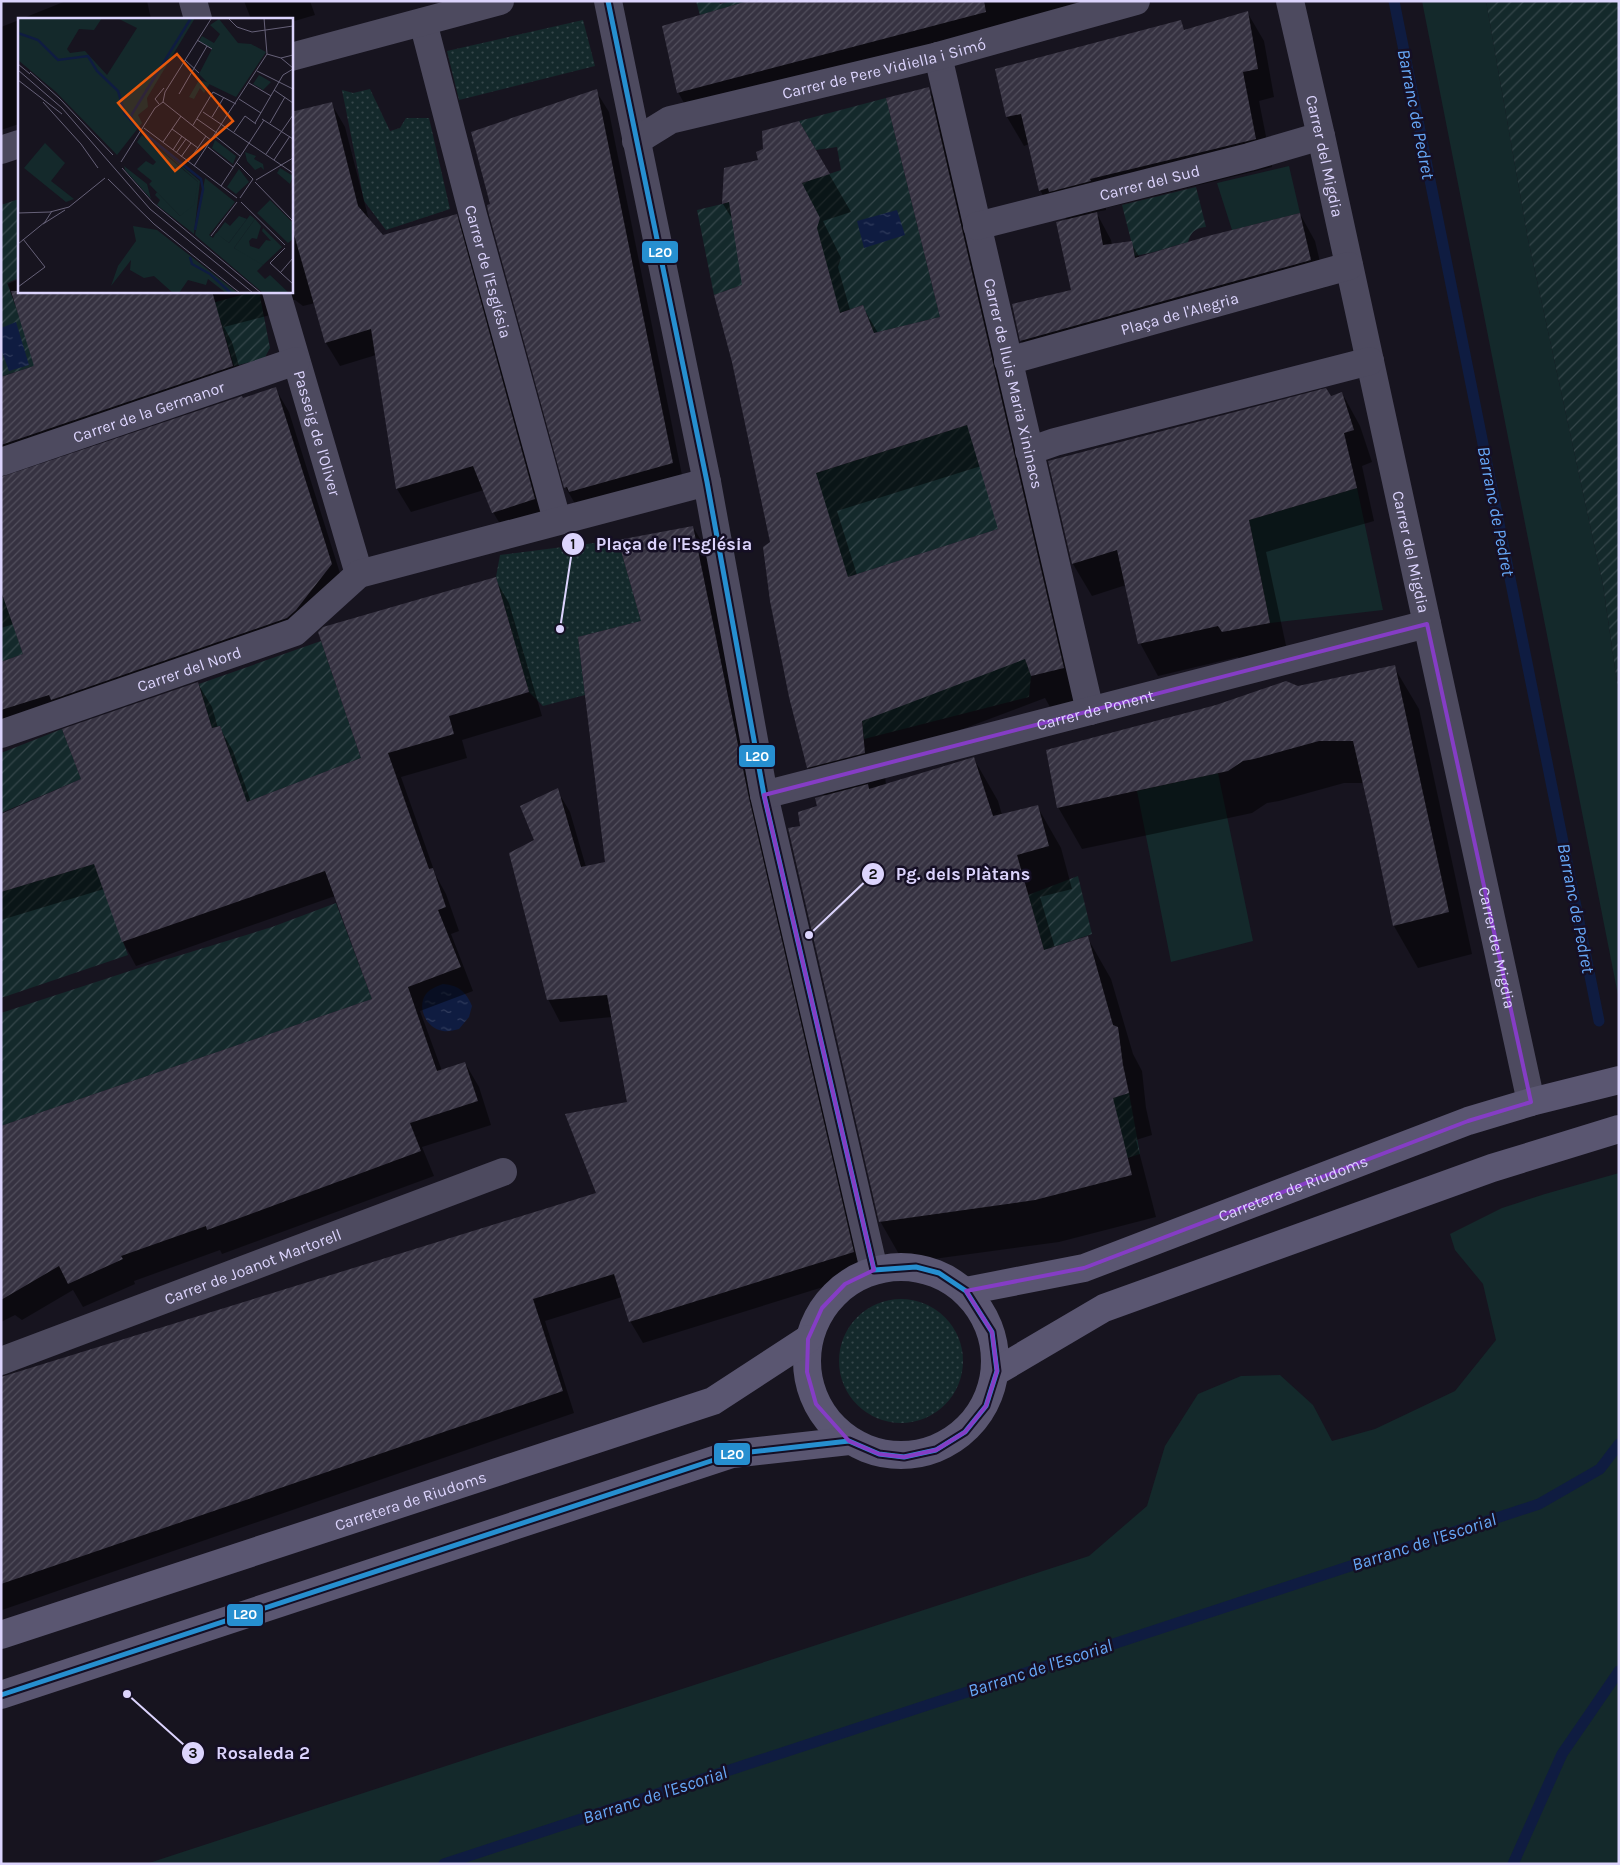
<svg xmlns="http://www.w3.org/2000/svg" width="1620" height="1865" viewBox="0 0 1620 1865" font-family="Karla,sans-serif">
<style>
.grass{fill:#14292b}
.park{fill:url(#park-dots)}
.garden{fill:url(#garden-furrows)}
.water{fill:url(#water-ripples)}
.shadow{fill:#0007;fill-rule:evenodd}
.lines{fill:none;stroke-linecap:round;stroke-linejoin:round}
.stream{stroke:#0f1c41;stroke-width:11}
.building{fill:url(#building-hatch);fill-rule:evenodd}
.street{stroke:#4d4a5f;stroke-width:28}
.secondary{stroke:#5a5671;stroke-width:28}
.bus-1-casing{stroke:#150f24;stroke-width:9}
.bus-1{stroke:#268fd0;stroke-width:5}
.marked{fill:none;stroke:#853dc5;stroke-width:4;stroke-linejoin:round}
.labels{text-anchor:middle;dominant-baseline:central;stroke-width:5;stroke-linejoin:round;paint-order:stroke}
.street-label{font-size:16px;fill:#dcd4fd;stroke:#150f24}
.water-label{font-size:18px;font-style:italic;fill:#67a8f8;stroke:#150f24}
.inset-river{fill:none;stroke:#0f1c41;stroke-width:2.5}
.inset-road{fill:none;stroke:#666178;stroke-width:1}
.view{fill:#e8590c;fill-opacity:0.15;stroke:#e8590c;stroke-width:2.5}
.inset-edge{fill:none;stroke:#dcd4fd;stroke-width:2.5}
.leader{fill:none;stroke:#dcd4fd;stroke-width:2}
.callout-dot{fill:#dcd4fd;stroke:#150f24;stroke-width:2}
.mark-label{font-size:15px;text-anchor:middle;font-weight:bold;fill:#111}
.callout-label{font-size:18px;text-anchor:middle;font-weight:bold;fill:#dcd4fd;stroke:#150f24;stroke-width:5;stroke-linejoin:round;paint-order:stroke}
.line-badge{stroke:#150f24;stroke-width:2}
.badge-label{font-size:14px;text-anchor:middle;font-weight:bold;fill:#fff}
</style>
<defs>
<pattern id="park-dots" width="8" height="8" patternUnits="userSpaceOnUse" patternTransform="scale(1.25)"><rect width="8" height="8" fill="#14292b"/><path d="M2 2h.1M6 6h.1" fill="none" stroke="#36474b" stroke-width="1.8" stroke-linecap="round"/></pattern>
<pattern id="garden-furrows" width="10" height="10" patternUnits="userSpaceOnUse" patternTransform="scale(1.25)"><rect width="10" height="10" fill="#14292b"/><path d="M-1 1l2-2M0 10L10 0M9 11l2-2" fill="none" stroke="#36474b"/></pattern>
<pattern id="water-ripples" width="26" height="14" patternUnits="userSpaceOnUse" patternTransform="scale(1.25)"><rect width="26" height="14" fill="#0f1c41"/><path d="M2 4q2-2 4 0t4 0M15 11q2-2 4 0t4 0" fill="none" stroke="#313c5d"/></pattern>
<pattern id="building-hatch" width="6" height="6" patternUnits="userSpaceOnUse" patternTransform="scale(1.25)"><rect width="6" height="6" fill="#363241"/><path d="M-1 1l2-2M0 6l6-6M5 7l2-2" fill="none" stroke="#524f5d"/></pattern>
</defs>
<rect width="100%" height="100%" fill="#17141f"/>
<path class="grass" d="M 1422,1 L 1486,1 L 1528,239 L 1603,585 L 1619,696 L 1619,1000 Z
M 1289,166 L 1300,213 L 1232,230 L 1217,183 Z
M 1357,488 L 1383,610 L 1270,623 L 1249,520 Z
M 1218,773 L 1253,941 L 1171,962 L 1137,791 Z
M 1619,1173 L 1619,1864 L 146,1864 L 1089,1556 L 1147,1506 L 1165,1446 L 1198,1394 L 1241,1376 L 1280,1375 L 1313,1405 L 1332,1441 L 1375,1429 L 1455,1391 L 1496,1340 L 1483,1284 L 1455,1250 L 1450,1234 L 1502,1208 L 1545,1194 Z"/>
<path class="park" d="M 583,20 L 595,66 L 459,100 L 447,51 Z
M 370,89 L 390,131 L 400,128 L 406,118 L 429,118 L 450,209 L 386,230 L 364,201 L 342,90 L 353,93 Z
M 618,540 L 641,621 L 578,637 L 585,695 L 543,706 L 529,692 L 496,577 L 500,555 Z
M839 1361a62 62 0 1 1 124 0a62 62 0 1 1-124 0Z"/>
<path class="garden" d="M 696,1 L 719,1 L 720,4 L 732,1 L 748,1 L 700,15 Z
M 1486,1 L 1619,1 L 1619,696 L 1603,585 L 1528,239 Z
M 886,98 L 940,317 L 874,333 L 863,305 L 796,327 L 776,273 L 714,295 L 697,210 L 781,190 L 841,170 L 837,147 L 816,150 L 799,121 Z
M 1196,187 L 1206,227 C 1192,228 1189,236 1187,248 L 1184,243 L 1154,252 L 1135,256 L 1122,205 Z
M 19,199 L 19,278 L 7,283 L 15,304 L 34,299 L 34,366 L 3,376 L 8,393 L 1,396 L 1,205 Z
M 256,291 L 259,291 L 270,348 L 264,359 L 234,366 L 220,319 L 214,317 L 205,305 Z
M 967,425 L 1008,515 L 998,529 L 848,577 L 807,476 Z
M 4,598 L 23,654 L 1,662 L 1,599 Z
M 1017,634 L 1031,676 L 1029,697 L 864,739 L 858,681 Z
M 321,641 L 361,758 L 239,805 L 240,781 L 220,726 L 212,728 L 199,684 Z
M 62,729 L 81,779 L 1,813 L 1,753 Z
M 94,864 L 128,955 L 1,998 L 1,892 Z
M 1078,876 L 1092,934 L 1044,950 L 1028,895 Z
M 336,903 L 372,999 L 1,1126 L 1,1013 L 145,966 L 272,927 Z
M 1129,1093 L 1140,1154 L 1118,1161 L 1113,1098 Z"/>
<path class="water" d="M 897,210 L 905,235 L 864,248 L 857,221 Z
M 16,322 L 29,365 L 9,371 L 1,349 L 1,328 Z
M 443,984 C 459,985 466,992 472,1006 L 469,1017 L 459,1029 C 454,1030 449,1032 443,1031 C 427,1029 416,1008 426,994 C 430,989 437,986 443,984 Z"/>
<path class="shadow" d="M 66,1 L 147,1 L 151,19 L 21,19 Z
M 244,1 L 310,1 L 315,15 L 291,22 L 291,19 L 251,19 Z
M 753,1 L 1155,1 L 1042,34 L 696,125 L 678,92 Z
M 1247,12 L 1264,41 L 1274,97 L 1259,101 L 1272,167 L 1106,208 L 1106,210 L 1096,212 L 1111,240 L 1112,245 L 1131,243 L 1140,258 L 1300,214 L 1315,241 L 1326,287 L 1037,367 L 1021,341 L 1013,305 L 1073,291 L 1067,221 L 1065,217 L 1057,219 L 1040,190 L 1029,144 L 1024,146 L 1007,117 L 997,70 L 1180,22 L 1185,31 Z
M 19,20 L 19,124 L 1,130 L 1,27 Z
M 928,88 L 951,126 L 1085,707 L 1054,714 L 1045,698 L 883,759 L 886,785 L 974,759 L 998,801 L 1002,815 L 1037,806 L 1061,848 L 1072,889 L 1040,897 L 1055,948 L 1087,937 L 1111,979 L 1133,1054 L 1142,1071 L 1146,1108 L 1152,1135 L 1136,1140 L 1156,1217 L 1059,1242 L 904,1263 L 880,1221 L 801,827 L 825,797 L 808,767 L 771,543 L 744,285 L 734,222 L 723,204 L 759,161 L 764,150 L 799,122 L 851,212 L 823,221 L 841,258 L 838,267 L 850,310 L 862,306 L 878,333 L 942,318 ZM 981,466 L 1000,530 L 857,575 L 837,511 Z
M 596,91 L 609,112 L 684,485 L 578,509 L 566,488 L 488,206 Z
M 331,103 L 345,127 L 369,220 L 383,237 L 456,215 L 470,239 L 548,523 L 507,536 L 493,512 L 484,490 L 411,512 L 397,489 L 376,355 L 340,366 L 326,343 L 315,303 L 303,306 L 295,300 L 286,300 L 274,314 L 224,327 L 232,342 L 246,390 L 10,471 L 2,478 L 275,388 L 289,412 L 345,589 L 310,634 L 1,738 L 1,664 L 25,655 L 14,624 L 1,628 L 1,378 L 36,367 L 8,284 L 19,279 L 19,291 L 291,291 L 291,113 Z
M 1342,393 L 1360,426 L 1372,462 L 1362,466 L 1374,521 L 1266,552 L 1288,655 L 1242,664 L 1238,657 L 1158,676 L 1140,643 L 1126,585 L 1092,596 L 1073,564 L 1050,462 Z
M 693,527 L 706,549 L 865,1274 L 643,1343 L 630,1321 L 622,1297 L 545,1321 L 574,1413 L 2,1610 L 1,1378 L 598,1193 L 629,1103 L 612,1017 L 560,1022 L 548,999 L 536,840 L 557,790 L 570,812 L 586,867 L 607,863 L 643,622 Z
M 495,579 L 509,603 L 542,716 L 462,740 L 467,758 L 401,777 L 436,876 L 446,894 L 459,931 L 451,934 L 473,991 L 420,1011 L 442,1071 L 465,1063 L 479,1087 L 491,1125 L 422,1147 L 434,1176 L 222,1254 L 220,1250 L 134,1281 L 135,1284 L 83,1307 L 73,1290 L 22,1320 L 15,1315 L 1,1322 L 1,1128 L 374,1000 L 335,896 L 136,966 L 123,942 L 104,889 L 1,920 L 1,816 L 82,780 L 198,684 L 212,707 L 218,728 L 219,727 L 233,751 L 251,802 L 363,758 Z
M 1394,667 L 1419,709 L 1472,954 L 1418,968 L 1394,926 L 1364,783 L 1344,783 L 1279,801 L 1267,803 L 1252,813 L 1082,849 L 1058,807 L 1297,688 Z"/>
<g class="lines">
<path class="stream" d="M 1394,1 L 1599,1021
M 444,1864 L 1539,1504 L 1600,1469 L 1619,1444
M 1513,1864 L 1562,1754 L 1619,1671"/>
</g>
<path class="building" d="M 748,1 L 984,1 L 986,12 L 677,93 L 662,26 Z
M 1248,11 L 1258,69 L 1243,72 L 1256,139 L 1090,179 L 1091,181 L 1049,192 L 1048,188 L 1039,191 L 1021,114 L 1006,117 L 995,69 L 1181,20 L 1184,30 Z
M 929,87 L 1064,668 L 1031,676 L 1025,659 L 862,721 L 865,753 L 807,768 L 789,697 L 770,601 L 763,547 L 770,542 L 732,362 L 714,295 L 742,285 L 729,202 L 722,204 L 724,168 L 758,160 L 756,152 L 763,149 L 762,131 L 799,121 L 830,174 L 802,183 L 820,218 L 817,228 L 840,313 L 863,305 L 874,333 L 940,317 L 886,98 ZM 967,425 L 998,529 L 848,577 L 816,473 Z
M 597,89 L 673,463 L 569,492 L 567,487 L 564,488 L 488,211 L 487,205 L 490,204 L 471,132 Z
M 332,102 L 358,206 L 383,235 L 457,214 L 535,499 L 492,513 L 473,466 L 396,489 L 371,329 L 325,343 L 291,224 L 291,112 Z
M 1097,212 L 1103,245 L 1132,241 L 1135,258 L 1208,236 L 1300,213 L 1311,260 L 1020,341 L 1012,304 L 1071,290 L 1056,222 Z
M 11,291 L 212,291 L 233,366 L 1,445 L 1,377 L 34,366 Z
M 276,387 L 332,564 L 296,610 L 287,618 L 51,700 L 49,695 L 1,710 L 1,662 L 23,654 L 1,591 L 1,477 L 242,396 L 243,398 Z
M 1326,388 L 1331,396 L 1342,392 L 1354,430 L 1344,433 L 1357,488 L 1249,520 L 1270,623 L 1222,632 L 1218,626 L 1138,644 L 1117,550 L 1072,564 L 1048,461 Z
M 693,526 L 749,798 L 854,1252 L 629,1322 L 614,1274 L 533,1299 L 563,1391 L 1,1584 L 1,1377 L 596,1193 L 565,1114 L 627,1102 L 607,995 L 547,1000 L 509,853 L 534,840 L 520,806 L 558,788 L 581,867 L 605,862 L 578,637 L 641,621 L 618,540 Z
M 496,577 L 529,692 L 449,716 L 454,734 L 388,753 L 429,869 L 433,868 L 446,907 L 438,910 L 461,967 L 408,987 L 437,1071 L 465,1062 L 478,1101 L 410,1123 L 421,1151 L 207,1230 L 206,1226 L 121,1256 L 123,1259 L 68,1284 L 59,1266 L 1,1300 L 1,1126 L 372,999 L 325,871 L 122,942 L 94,864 L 1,892 L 1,814 L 81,779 L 62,729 L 198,682 L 212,728 L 220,726 L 247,802 L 361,758 L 318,632 L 323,627 Z
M 1395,665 L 1449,912 L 1393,926 L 1371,819 L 1353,741 L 1319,741 L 1254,759 L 1243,761 L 1228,771 L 1057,808 L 1046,750 L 1216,705 L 1286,681 L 1298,686 Z
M 974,757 L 993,816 L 1038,805 L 1049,846 L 1017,855 L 1044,950 L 1088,936 L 1113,1025 L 1118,1027 L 1123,1065 L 1129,1093 L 1113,1098 L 1132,1175 L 1035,1200 L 879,1222 L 788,828 L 800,826 L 798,812 L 817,806 L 815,798 L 868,784 L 869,789 Z"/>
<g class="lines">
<g class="street">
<path d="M 193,1 L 198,19"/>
<path d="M 608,1 L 707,482 L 764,795 L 874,1270"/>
<path id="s1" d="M 1290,1 L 1321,136 L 1531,1102"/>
<path id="s2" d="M 423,22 L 473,215 L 557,520"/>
<path id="s3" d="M 938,56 L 1090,711"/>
<path d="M 291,57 L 500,1"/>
<path id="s4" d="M 636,141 L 670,120 L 938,56 L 1136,1"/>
<path d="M 1,150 L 19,144"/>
<path id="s5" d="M 977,226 L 1249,157 L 1321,136"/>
<path id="s6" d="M 276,291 L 359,574"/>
<path id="s7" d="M 1008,361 L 1349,266"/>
<path d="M 1029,451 L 1055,442 L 1370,361"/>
<path id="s8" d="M 1,462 L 296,361"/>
<path id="s9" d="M 1,734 L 295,632 L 359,574 L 707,482"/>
<path id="s10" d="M 764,795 L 1427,624"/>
<path id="s11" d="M 1,1361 L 503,1172"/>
</g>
<g class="secondary">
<circle cx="901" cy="1361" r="94"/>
<path id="s12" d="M 966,1291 L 1084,1268 L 1468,1121 L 1531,1102 L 1619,1080"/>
<path d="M 997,1371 L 1104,1308 L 1492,1168 L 1619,1129"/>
<path id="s13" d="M 1,1635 L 713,1401 L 808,1339"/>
<path d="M 1,1695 L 732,1454 L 849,1441"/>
</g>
<g class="bus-1-casing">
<path id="bus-1" d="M 1,1695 L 732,1454 L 849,1441 L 879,1454 L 904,1457 L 936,1450 L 965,1432 L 986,1406 L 997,1371 L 992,1332 L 966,1291 L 939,1273 L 916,1267 L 874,1270 L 764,795 L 707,482 L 608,1"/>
</g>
<use href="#bus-1" class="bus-1"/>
</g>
<path class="marked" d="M 1427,624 L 1531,1102 L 1468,1121 L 1084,1268 L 966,1291 L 992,1332 L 997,1371 L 986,1406 L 965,1432 L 936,1450 L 904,1457 L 879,1454 L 849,1441 L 816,1404 L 807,1372 L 808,1339 L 822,1308 L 845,1284 L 874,1270 L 764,795 Z"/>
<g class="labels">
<g class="street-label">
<text stroke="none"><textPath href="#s4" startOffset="260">Carrer de Pere Vidiella i Simó</textPath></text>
<text stroke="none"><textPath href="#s1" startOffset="159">Carrer del Migdia</textPath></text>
<text stroke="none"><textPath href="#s5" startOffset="178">Carrer del Sud</textPath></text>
<text stroke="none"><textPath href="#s2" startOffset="258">Carrer de l'Església</textPath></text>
<text stroke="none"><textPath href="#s7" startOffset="178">Plaça de l'Alegria</textPath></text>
<text stroke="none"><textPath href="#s3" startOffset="336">Carrer de lluis Maria Xininacs</textPath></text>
<text stroke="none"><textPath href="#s8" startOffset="156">Carrer de la Germanor</textPath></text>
<text stroke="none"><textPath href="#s6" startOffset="148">Passeig de l'Oliver</textPath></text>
<text stroke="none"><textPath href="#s1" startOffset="564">Carrer del Migdia</textPath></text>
<text stroke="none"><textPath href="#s9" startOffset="199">Carrer del Nord</textPath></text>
<text stroke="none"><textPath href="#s10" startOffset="342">Carrer de Ponent</textPath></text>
<text stroke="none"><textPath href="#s1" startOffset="969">Carrer del Migdia</textPath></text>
<text stroke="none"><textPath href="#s12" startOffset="344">Carretera de Riudoms</textPath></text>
<text stroke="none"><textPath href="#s11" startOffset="269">Carrer de Joanot Martorell</textPath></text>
<text stroke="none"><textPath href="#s13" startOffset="431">Carretera de Riudoms</textPath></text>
</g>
<g class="water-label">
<text transform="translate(1416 114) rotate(79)">Barranc de Pedret</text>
<text transform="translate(1496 511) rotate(79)">Barranc de Pedret</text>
<text transform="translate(1576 908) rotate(79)">Barranc de Pedret</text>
<text transform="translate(1424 1542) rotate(-18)">Barranc de l'Escorial</text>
<text transform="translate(1040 1668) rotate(-18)">Barranc de l'Escorial</text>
<text transform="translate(655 1795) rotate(-18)">Barranc de l'Escorial</text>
</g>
</g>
<g transform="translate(18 18)">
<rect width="275" height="275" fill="#17141f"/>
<path d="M 0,0 L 84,0 L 76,12 L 61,11 L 49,31 L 52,35 L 67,33 L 89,57 L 119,10 L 99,0 L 177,0 L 129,80 L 130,89 L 120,97 L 124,105 L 99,137 L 38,74 L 0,42 ZM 241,57 L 253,64 L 245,72 L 235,66 ZM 126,116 L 182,163 L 176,216 L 139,187 L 142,182 L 137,177 L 139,174 L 162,198 L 180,164 ZM 227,134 L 238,138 L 236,141 L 245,146 L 246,152 L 243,149 L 237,152 L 229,143 ZM 262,150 L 275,158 L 272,166 L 259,155 ZM 221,151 L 231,164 L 218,176 L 209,169 ZM 252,182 L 275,205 L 275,221 L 270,225 L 239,195 ZM 221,198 L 229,201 L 211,225 L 198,216 L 207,204 L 212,208 Z" fill="#14292b"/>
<path d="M 115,208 L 139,212 L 220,275 L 208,275 L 190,261 L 188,267 L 170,262 L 161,275 L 155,275 L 136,258 L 126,260 L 112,252 L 113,242 L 93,268 L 100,248 L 118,223 Z" fill="#14292b"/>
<path d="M 201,1 L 220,25 L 233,26 L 248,34 L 218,79 L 191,66 L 181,56 L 194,31 L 181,23 L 184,18 L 196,25 L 202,16 L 192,7 ZM 197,122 L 218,138 L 215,146 L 194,130 ZM 27,125 L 47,145 L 33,163 L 56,181 L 48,184 L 6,150 ZM 187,160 L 217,184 L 191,217 L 195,220 L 198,215 L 211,225 L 232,197 L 237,201 L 216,230 L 239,241 L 245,247 L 239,253 L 247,261 L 252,257 L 271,275 L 245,275 L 177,217 Z" fill="#14292b"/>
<path d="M 181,62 L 192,65 L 186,75 L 182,70 L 176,81 L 171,79 ZM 124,117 L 180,164 L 176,187 L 162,198 L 131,166 L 134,163 L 119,151 L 128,143 L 135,147 L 138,144 L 119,124 ZM 106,148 L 129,166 L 133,181 L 107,152 ZM 237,201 L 243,208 L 239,221 L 234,220 L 231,223 L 232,228 L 241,231 L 248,222 L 253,223 L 244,213 L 245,210 L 264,229 L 245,247 L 216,230 Z" fill="#14292b"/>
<path class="inset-river" d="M 0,15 L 20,22 L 40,42 L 70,38 L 79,53 L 100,73 L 107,96 L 121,111M 113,102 L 114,96 L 173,0M 126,115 L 183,161 L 185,171 L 177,212M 172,239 L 174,246 L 192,256 L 213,275"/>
<path class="inset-road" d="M 210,0 L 219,9 L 234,14 L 275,8M 179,22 L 194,31M 249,36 L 263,40 L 275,37M 263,40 L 275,50M 167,42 L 181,55M 0,46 L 12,56M 0,52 L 44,90 L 132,191 L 235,275M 239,53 L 275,71M 12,54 L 42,81 L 95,137M 0,62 L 44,96M 231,65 L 253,78M 256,72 L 275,85M 161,76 L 189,28M 221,81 L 243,95M 25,84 L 63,126 L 80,150M 145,84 L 194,123M 141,86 L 137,81 L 146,70M 185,94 L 275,155M 194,99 L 206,79M 179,101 L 199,115M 244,101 L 275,121M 237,105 L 265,57 L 275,51M 252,105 L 267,79M 175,107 L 195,74 L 218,86M 126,110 L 219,180M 154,111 L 180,130M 216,114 L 227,98 L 238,106M 197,118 L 222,138M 145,124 L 163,98M 190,129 L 215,149M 155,132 L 164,118M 158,135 L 168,121M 248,136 L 275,97M 163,139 L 173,125M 256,142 L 272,118M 103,144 L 137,90 L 145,84 L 147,74 L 193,1M 170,144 L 188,118M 218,144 L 235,161M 176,148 L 249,36 L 246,0M 104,150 L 135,185 L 243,275M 90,161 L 136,206 L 222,275M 238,162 L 275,140M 237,164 L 275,203M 203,168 L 246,102M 222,180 L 235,161M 223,184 L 267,227M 0,195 L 32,194 L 51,189 L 87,160M 25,206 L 47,192M 193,218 L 219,184M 0,226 L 27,204 L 34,193M 267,230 L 252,245 L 275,266M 262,255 L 275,240M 0,269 L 27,249 L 5,221"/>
<path class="view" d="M 159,36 L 215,103 L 157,153 L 100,85 Z"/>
<rect width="275" height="275" class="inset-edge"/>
</g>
<path class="leader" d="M560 629L573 544M809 935L873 874M127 1694L193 1753"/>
<g class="callout-dot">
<circle cx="560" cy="629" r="5"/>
<circle cx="809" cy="935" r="5"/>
<circle cx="127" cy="1694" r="5"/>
<circle cx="573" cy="544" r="12"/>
<circle cx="873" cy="874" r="12"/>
<circle cx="193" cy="1753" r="12"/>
</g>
<g class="mark-label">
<text x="573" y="549">1</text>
<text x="873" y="879">2</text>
<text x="193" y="1758">3</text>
</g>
<g class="callout-label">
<text x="674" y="550">Plaça de l'Església</text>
<text x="963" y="880">Pg. dels Plàtans</text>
<text x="263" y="1759">Rosaleda 2</text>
</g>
<g class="line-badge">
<rect x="641" y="240" width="38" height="24" rx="5" fill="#268fd0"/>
<rect x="738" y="744" width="38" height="24" rx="5" fill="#268fd0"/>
<rect x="713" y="1442" width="38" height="24" rx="5" fill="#268fd0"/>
<rect x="226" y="1603" width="38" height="24" rx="5" fill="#268fd0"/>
</g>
<g class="badge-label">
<text x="660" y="257">L20</text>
<text x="757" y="761">L20</text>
<text x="732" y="1459">L20</text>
<text x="245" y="1619">L20</text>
</g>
<rect width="1620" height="1865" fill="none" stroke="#dcd4fd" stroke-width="5"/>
</svg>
